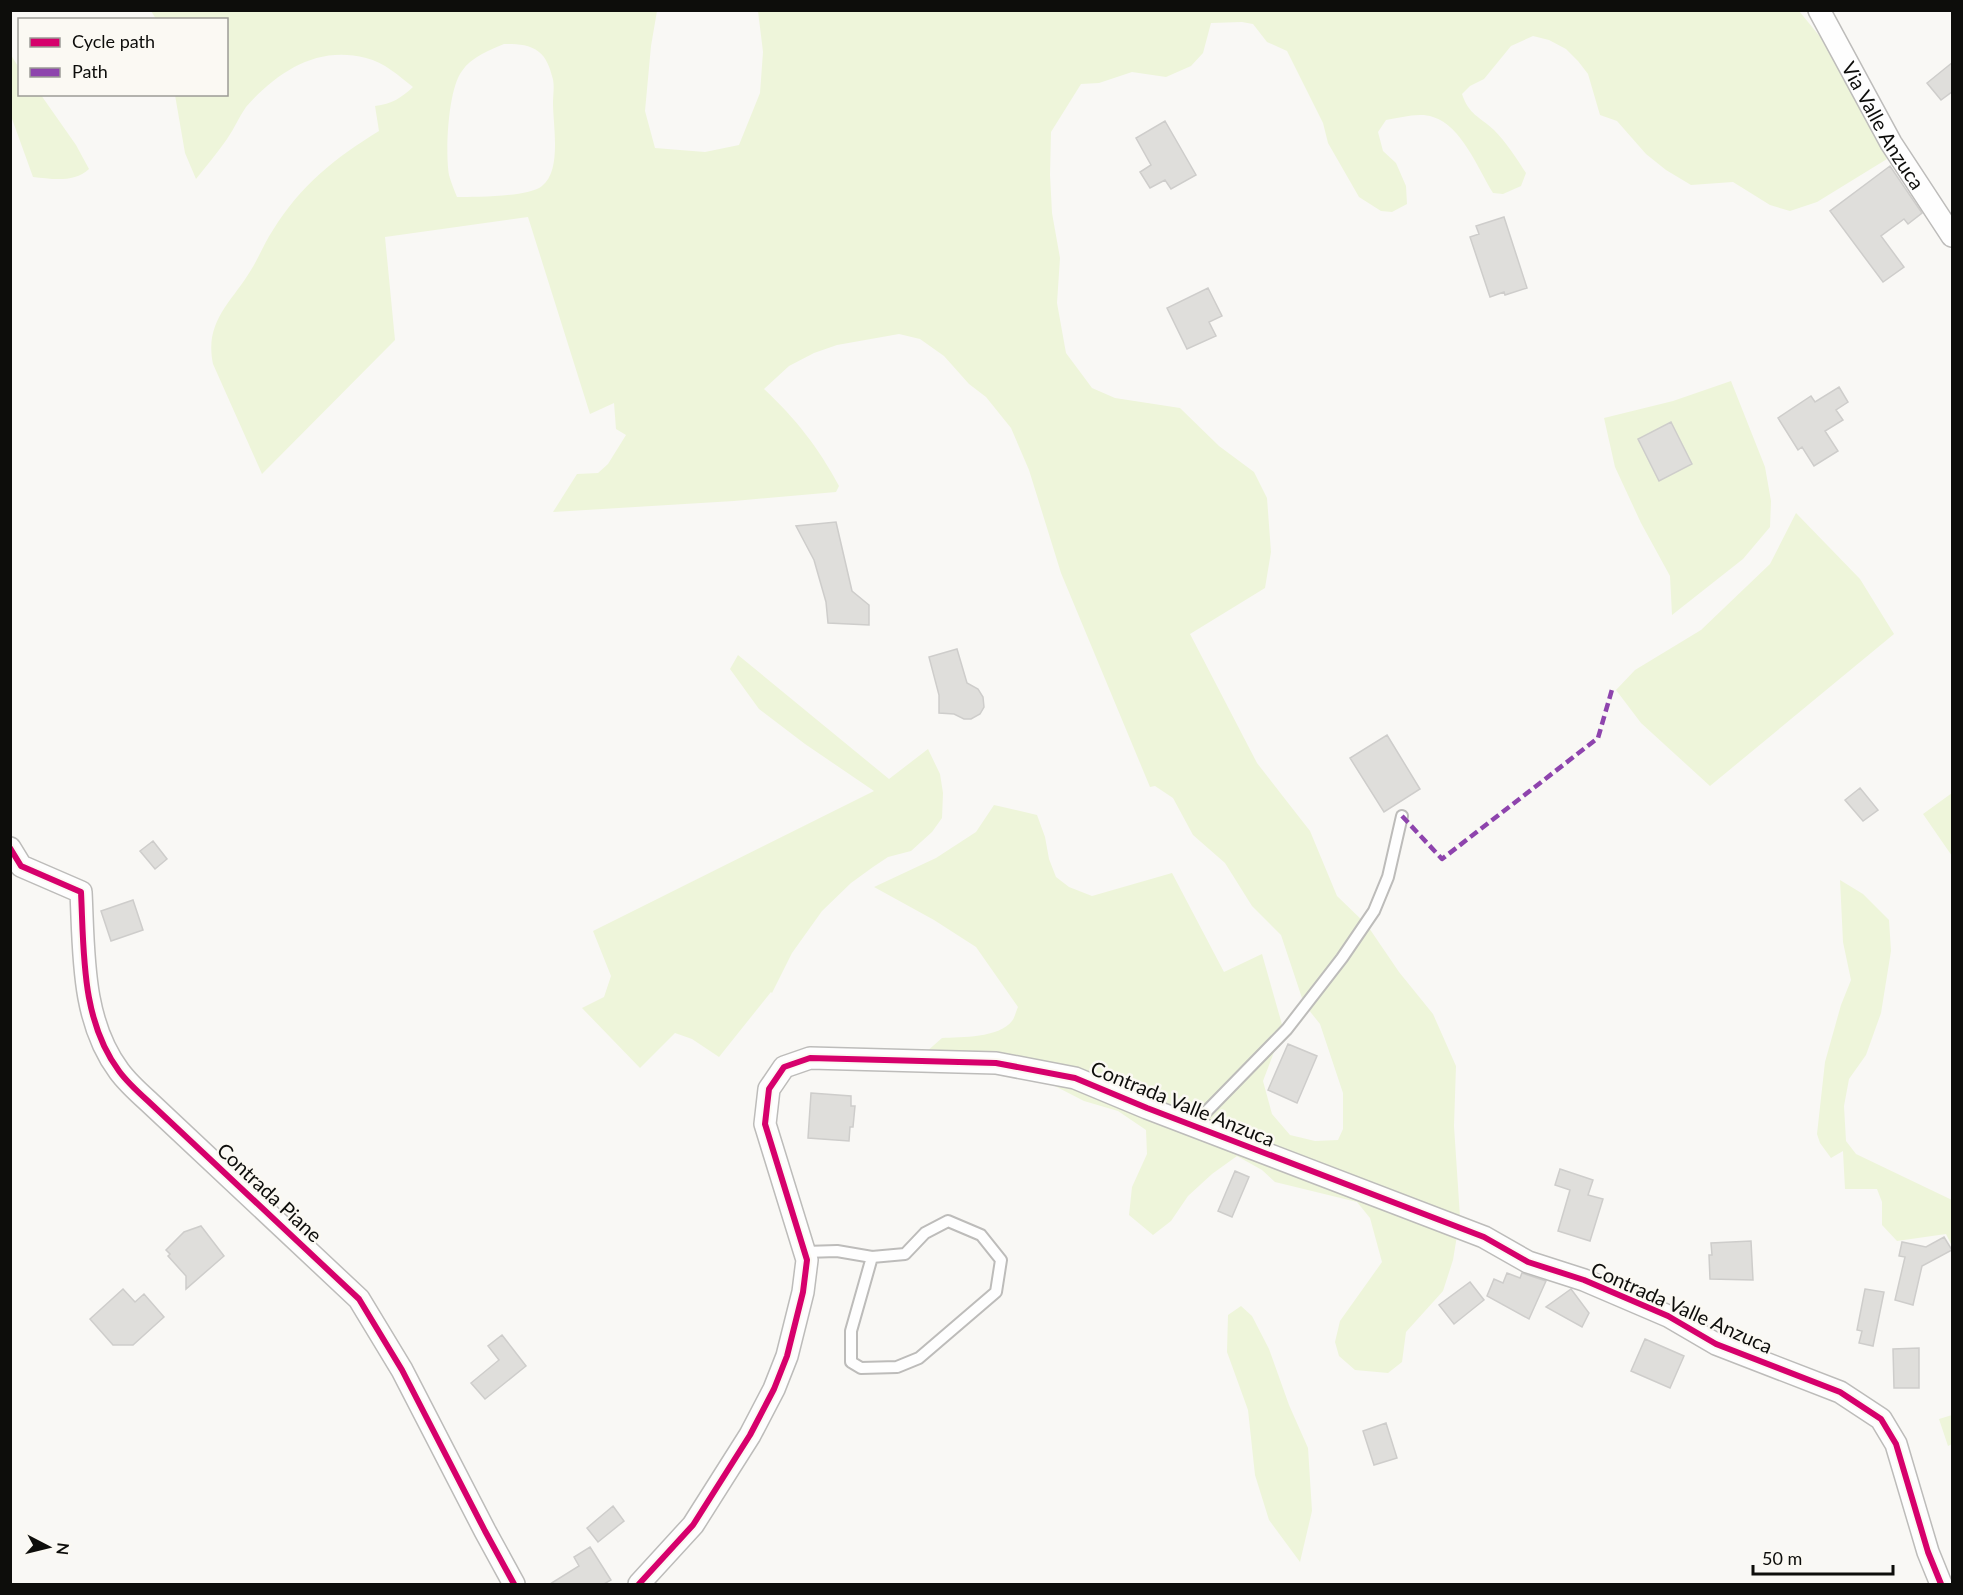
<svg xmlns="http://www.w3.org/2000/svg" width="1963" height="1595" viewBox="0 0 1963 1595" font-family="Lato,sans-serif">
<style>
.green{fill:#eef5da;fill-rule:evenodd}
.building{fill:#dfdedb;stroke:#cecdcb;stroke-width:1.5}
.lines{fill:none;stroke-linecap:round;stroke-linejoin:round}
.service-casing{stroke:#bdbcba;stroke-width:14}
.minor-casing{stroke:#bdbcba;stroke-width:24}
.service{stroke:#fefefe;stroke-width:10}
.minor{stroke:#fefefe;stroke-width:21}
.quiet{stroke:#8e44ad;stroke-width:4.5;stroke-dasharray:9 4.5;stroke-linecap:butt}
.cycleway-casing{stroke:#fbf9f3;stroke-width:10}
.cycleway{stroke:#d6006c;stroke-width:6}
.labels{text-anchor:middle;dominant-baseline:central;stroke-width:5;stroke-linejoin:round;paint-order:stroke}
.street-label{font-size:20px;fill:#0d0d0b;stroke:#fbf9f3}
</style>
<rect width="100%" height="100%" fill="#f9f8f5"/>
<path class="green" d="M 151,11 L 657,11 L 651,46 L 645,111 L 655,148 L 705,152 L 739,145 L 760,93 L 763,52 L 758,11 L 1799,11 L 1831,50 L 1869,111 L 1887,159 L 1817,202 L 1790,211 L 1770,205 L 1733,182 L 1691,185 L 1666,170 L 1646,154 L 1617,121 L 1600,115 L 1588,74 L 1578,61 L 1566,49 L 1549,40 L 1533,36 L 1511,46 L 1484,79 L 1470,86 L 1462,94 C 1469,115 1479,116 1494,130 C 1506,142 1517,159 1526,173 L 1521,186 L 1503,194 L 1493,193 C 1478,169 1462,126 1433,117 C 1419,112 1400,118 1386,120 L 1378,132 L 1383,151 L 1396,163 L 1406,186 L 1407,204 L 1392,212 L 1381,211 L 1359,197 L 1328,143 L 1323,123 L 1287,51 L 1267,42 L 1253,24 L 1242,22 L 1211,23 L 1203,53 L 1191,66 L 1166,77 L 1132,72 L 1099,83 L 1081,84 L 1051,132 L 1050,175 L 1052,213 L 1060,258 L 1057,303 L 1066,353 L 1092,388 L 1115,398 L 1180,408 L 1219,446 L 1254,472 L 1267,498 L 1271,552 L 1265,588 L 1190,634 L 1257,763 L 1310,831 L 1337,896 L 1367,925 L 1399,972 L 1433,1014 L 1456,1066 L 1454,1126 L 1460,1217 L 1453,1260 L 1443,1291 L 1406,1332 L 1402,1362 L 1388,1373 L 1355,1370 L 1339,1356 L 1335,1342 L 1340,1321 L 1382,1262 L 1370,1218 L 1357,1202 L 1275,1182 L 1262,1170 L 1237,1156 L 1212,1174 L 1188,1196 L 1171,1221 L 1153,1235 L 1129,1215 L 1132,1187 L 1147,1154 L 1146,1130 L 1118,1111 L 1084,1101 L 1049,1083 L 925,1053 L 942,1038 C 961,1037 999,1038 1012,1021 C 1015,1017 1016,1011 1018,1007 L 976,947 L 934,920 L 874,887 L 936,858 L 976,832 L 994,805 L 1037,815 L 1045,837 L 1049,859 L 1056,877 L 1069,887 L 1092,896 L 1172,873 L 1224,972 L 1262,954 L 1283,1028 L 1263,1081 L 1272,1114 L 1290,1135 L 1315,1141 L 1338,1140 L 1343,1129 L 1343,1093 L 1320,1024 L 1304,1004 L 1281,935 L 1252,906 L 1225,863 L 1193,835 L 1173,798 L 1155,786 L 1150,787 L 1061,573 L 1029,470 L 1011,428 L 986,397 L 969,384 L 944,356 L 920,339 L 899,334 L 837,345 L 814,353 L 789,366 L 764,389 C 796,419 818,447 839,486 L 836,492 L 734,501 L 553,512 L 577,474 L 598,473 L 608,464 L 626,435 L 616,429 L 614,403 L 590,414 L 528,217 L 385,237 L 395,340 L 262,474 L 213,364 C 204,321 232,302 251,270 C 259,257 265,242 273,230 C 301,185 335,158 379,131 L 375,106 C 392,104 401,98 413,87 C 399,76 384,62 366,58 C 317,45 277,72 246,107 C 239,117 234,129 227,139 C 218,152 207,165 196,179 L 185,153 L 175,95 L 226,94 L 226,20 L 156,19 ZM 504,44 C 516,44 529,44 539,52 C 546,57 550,68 552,76 C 555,84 553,94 553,103 C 553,125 562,171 542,186 C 529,197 475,197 457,197 C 454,190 451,182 449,175 C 445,152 448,89 462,71 C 471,57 490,50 504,44 Z
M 11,55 L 19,68 L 20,94 L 41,95 L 76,145 L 89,169 C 74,183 52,179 33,177 L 11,116 Z
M 1731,381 L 1765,467 L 1771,501 L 1770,527 L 1743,559 L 1672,615 L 1670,576 L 1641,523 L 1615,467 L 1604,418 L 1673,401 Z
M 1796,513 L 1860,579 L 1894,634 L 1710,786 L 1641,723 L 1616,690 L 1635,670 L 1701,630 L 1770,564 Z
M 738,655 L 889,779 L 928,749 L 940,774 L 943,793 L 942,818 L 932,832 L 911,851 L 888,857 L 873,867 L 851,883 L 822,911 L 792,953 L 772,993 L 771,992 L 719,1057 L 692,1039 L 675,1033 L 640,1068 L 582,1008 L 604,997 L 611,976 L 593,931 L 874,791 L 805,744 L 759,709 L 730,669 Z
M 1952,793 L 1952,856 L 1923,814 Z
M 1840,880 L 1863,894 L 1889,920 L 1891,951 L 1881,1013 L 1866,1055 L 1849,1079 L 1844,1106 L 1846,1141 L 1856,1154 L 1952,1200 L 1952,1246 L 1946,1234 L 1897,1241 L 1882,1225 L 1882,1202 L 1877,1189 L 1845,1189 L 1843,1151 L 1831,1158 L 1820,1143 L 1817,1134 L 1825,1062 L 1841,1005 L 1851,980 L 1843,942 Z
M 1241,1306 L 1252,1316 L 1269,1349 L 1289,1405 L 1308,1448 L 1312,1511 L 1300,1562 L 1269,1520 L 1255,1475 L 1248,1410 L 1227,1352 L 1228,1315 Z
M 1952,1415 L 1952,1444 L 1948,1446 L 1939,1419 Z"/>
<path class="building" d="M 1953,62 L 1953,91 L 1941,100 L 1927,83 Z
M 1165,121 L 1196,175 L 1171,189 L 1165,180 L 1150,188 L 1140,172 L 1151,165 L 1136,138 Z
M 1890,166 L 1922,213 L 1908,224 L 1904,219 L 1881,236 L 1904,267 L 1883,282 L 1830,211 Z
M 1504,217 L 1527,288 L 1505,295 L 1504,292 L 1490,297 L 1470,237 L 1479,234 L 1476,226 Z
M 1208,288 L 1222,316 L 1209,322 L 1216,336 L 1187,349 L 1167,308 Z
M 1839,387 L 1848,402 L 1836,410 L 1843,420 L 1825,431 L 1838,451 L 1814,466 L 1802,447 L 1798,450 L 1778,418 L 1811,396 L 1815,402 Z
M 1671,422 L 1692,464 L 1659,481 L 1638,439 Z
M 836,522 L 852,591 L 869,605 L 869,625 L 828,623 L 826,602 L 814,560 L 796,526 Z
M 957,649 L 967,683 L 978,689 L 983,697 L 984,707 L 980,714 L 971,719 L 964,719 L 954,714 L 939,713 L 939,695 L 929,657 Z
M 1387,735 L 1420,789 L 1384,812 L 1350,758 Z
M 1860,788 L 1878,810 L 1863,821 L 1845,800 Z
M 153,841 L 167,859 L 155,869 L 140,851 Z
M 133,900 L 143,930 L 111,941 L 101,911 Z
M 1288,1044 L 1317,1056 L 1297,1103 L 1268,1090 Z
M 811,1093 L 851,1096 L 851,1106 L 855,1106 L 853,1127 L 850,1127 L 849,1141 L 808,1138 Z
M 1560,1169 L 1593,1180 L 1588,1195 L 1603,1199 L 1590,1241 L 1558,1231 L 1570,1190 L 1555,1185 Z
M 1235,1171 L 1249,1177 L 1232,1217 L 1218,1211 Z
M 201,1226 L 224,1256 L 186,1289 L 186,1276 L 168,1256 L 170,1254 L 166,1250 L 184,1232 Z
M 1944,1237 L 1952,1250 L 1922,1266 L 1913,1305 L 1895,1300 L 1905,1257 L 1899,1256 L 1902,1242 L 1926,1247 Z
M 1751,1241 L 1753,1280 L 1710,1279 L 1709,1255 L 1712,1255 L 1711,1243 Z
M 1507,1273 L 1520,1278 L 1522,1273 L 1546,1281 L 1529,1319 L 1487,1296 L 1494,1279 L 1503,1283 Z
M 1470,1282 L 1484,1300 L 1454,1324 L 1439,1305 Z
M 123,1289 L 135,1302 L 144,1294 L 164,1317 L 133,1345 L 113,1345 L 90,1319 Z
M 1571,1289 L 1589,1313 L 1582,1327 L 1546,1307 Z
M 1865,1289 L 1884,1292 L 1873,1346 L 1859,1343 L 1862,1331 L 1857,1330 Z
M 502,1335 L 526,1366 L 485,1399 L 471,1383 L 499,1360 L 488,1346 Z
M 1645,1339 L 1684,1356 L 1670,1388 L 1631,1371 Z
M 1919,1348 L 1919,1388 L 1894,1388 L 1893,1349 Z
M 1386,1423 L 1397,1458 L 1374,1465 L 1363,1431 Z
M 613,1506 L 624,1521 L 598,1542 L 587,1528 Z
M 590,1547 L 611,1580 L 604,1584 L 550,1584 L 579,1566 L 574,1557 Z"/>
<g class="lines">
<g class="service-casing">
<path id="service" d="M 1180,1116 L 1203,1115 L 1287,1029 L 1342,958 L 1374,911 L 1388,877 L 1402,816
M 805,1252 L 837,1251 L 872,1257 L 905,1254 L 925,1233 L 948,1221 L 981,1235 L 1001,1260 L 996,1292 L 919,1358 L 897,1367 L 861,1368 L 851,1362 L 851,1331 L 872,1257"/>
</g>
<g class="minor-casing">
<g id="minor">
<path id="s1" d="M 1819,10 L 1891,143 L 1952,236"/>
<path d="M 10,848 L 21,866 L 81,892 C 84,952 81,1020 119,1071 C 127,1082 138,1092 148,1101 L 359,1299 L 402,1370 L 485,1531 L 514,1584"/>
<path d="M 639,1584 L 693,1525 L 750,1435 L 774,1389 L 787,1356 L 803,1292 L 807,1260 L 765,1124 L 769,1089 L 784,1067 L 810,1058 L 996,1063 L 1075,1078 L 1147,1108 L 1484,1237 L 1528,1262 L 1584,1280 L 1668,1316 L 1716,1344 L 1840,1392 L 1881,1419 L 1896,1444 L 1928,1552 L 1941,1584"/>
</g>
</g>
<use href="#service" class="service"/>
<use href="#minor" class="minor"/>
<path class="quiet" d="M 1402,816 L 1442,859 L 1598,738 L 1613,686"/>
<g class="cycleway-casing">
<path id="cycleway" d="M 10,848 L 21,866 L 81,892 C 84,952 81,1020 119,1071 C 127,1082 138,1092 148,1101 L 359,1299 L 402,1370 L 485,1531 L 514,1584
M 639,1584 L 693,1525 L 750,1435 L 774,1389 L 787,1356 L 803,1292 L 807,1260 L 765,1124 L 769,1089 L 784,1067 L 810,1058 L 996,1063 L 1075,1078 L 1147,1108 L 1484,1237 L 1528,1262 L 1584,1280 L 1668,1316 L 1716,1344 L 1840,1392 L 1881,1419 L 1896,1444 L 1928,1552 L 1941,1584"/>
</g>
<use href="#cycleway" class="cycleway"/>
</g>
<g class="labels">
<g class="street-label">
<text stroke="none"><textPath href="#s1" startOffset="132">Via Valle Anzuca</textPath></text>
<text transform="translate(1183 1103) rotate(22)">Contrada Valle Anzuca</text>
<text transform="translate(270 1192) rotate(43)">Contrada Piane</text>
<text transform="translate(1682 1307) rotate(24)">Contrada Valle Anzuca</text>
</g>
</g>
<rect width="1963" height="1595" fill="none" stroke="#0d0d0b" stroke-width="24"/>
<rect x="18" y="18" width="210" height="78" fill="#fbf9f3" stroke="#9c9b96" stroke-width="1.5"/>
<rect x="30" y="38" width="30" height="9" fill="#d6006c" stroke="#9c9b96" stroke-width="1.5"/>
<text x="72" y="48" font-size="18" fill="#0d0d0b">Cycle path</text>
<rect x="30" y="68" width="30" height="9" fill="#8e44ad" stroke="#9c9b96" stroke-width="1.5"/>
<text x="72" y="78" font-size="18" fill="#0d0d0b">Path</text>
<g transform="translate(48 1547) rotate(97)" stroke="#fbf9f3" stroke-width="4.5" paint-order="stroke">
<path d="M0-4.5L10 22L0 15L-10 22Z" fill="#0d0d0b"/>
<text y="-9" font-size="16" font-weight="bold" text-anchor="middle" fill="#0d0d0b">N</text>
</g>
<path d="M1753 1565v9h140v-9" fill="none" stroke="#0d0d0b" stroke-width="3"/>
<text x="1762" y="1565" font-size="18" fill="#0d0d0b" stroke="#fbf9f3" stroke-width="4.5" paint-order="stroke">50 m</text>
</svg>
